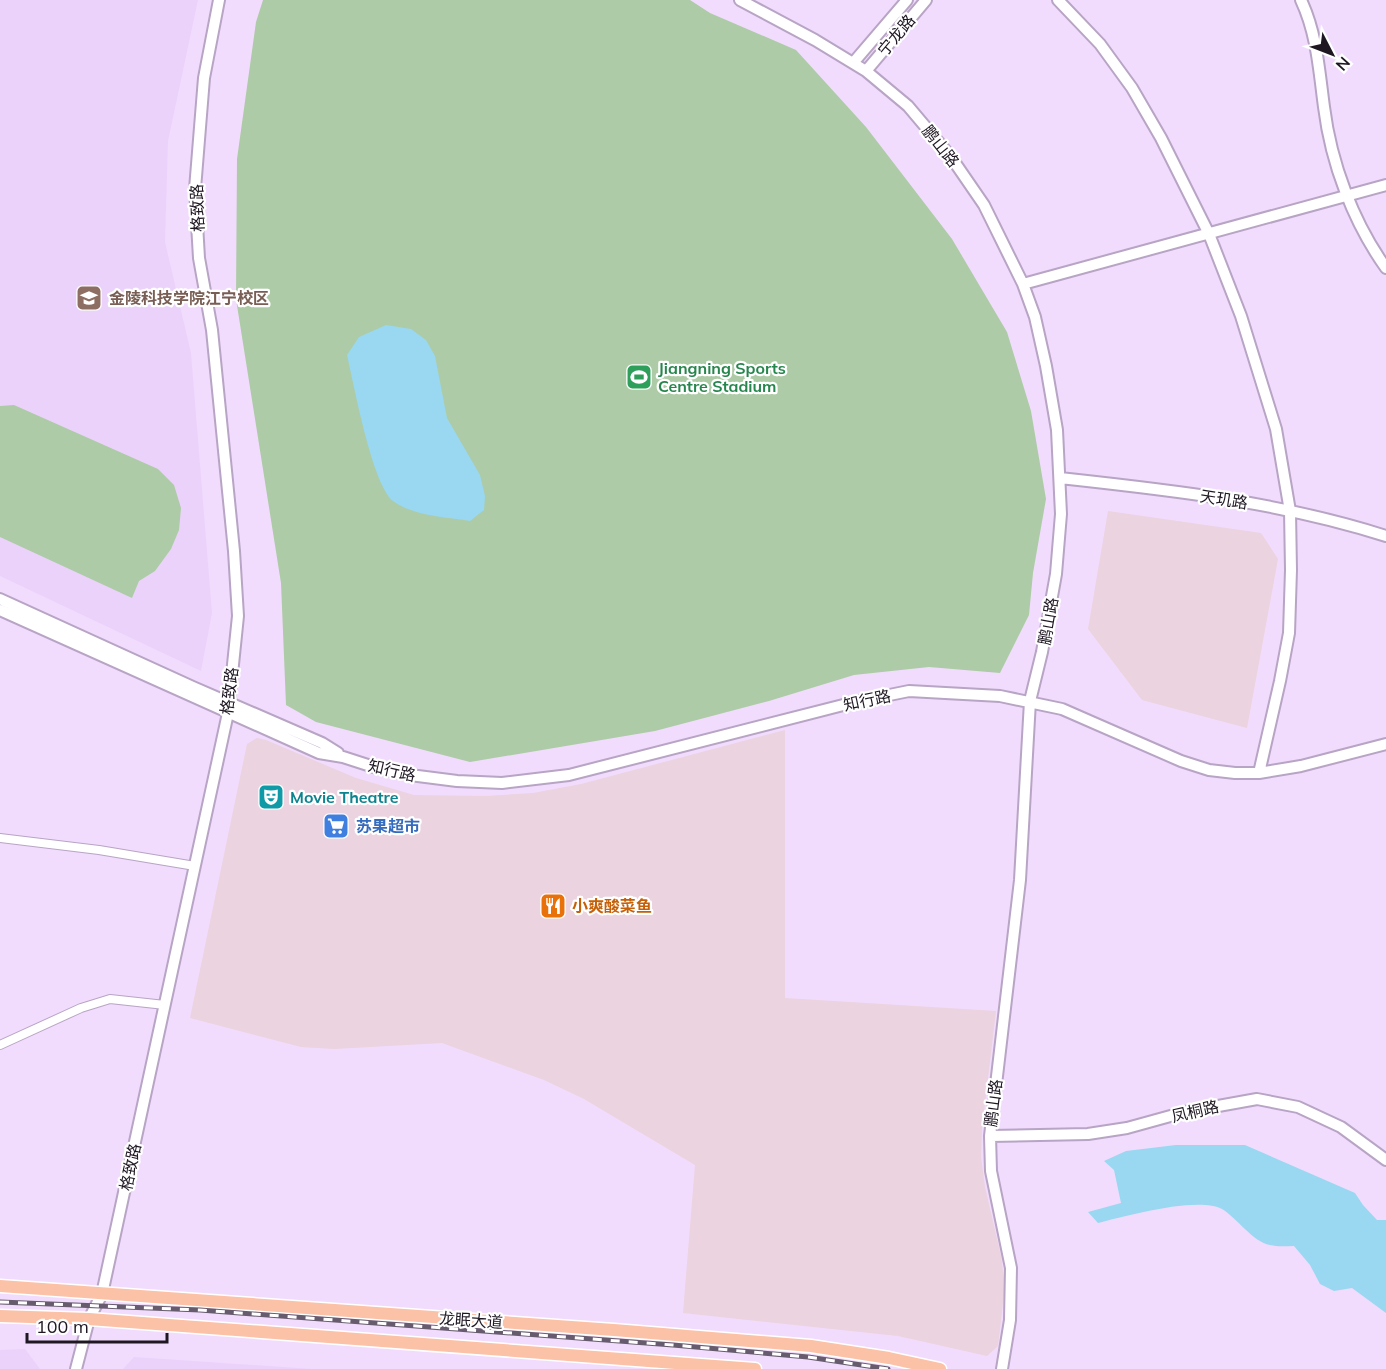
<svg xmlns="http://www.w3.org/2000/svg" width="1386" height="1369" viewBox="0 0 1386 1369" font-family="Mulish,'Noto Sans SC',sans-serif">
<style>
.commercial{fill:#ebd3df}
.built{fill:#ebd2fa}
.green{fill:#adcba6}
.water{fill:#99d8f0}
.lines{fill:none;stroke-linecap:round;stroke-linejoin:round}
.street-casing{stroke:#b8a4c4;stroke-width:10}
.secondary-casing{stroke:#b8a4c4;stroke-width:14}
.primary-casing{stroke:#fff;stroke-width:15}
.street{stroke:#fff;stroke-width:8}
.secondary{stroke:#fff;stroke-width:10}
.primary{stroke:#fbc2a7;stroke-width:12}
.rail-casing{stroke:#675c6e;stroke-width:5}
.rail{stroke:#fff;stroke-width:3;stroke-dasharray:9;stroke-linecap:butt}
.labels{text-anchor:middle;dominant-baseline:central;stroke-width:4.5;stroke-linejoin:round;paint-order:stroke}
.street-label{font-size:16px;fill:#1f1823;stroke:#fff}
.education-label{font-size:16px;font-weight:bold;fill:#785e54;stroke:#fff;text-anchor:start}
.leisure-label{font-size:16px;font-weight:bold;fill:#27864d;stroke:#fff;text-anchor:start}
.culture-label{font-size:16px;font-weight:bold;fill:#0d838f;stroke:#fff;text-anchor:start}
.shop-label{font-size:16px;font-weight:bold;fill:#366cbe;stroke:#fff;text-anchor:start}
.food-label{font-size:16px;font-weight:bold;fill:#c56008;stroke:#fff;text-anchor:start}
</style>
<rect width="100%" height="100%" fill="#f1dcfd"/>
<path class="commercial" d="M 1108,511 L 1261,533 L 1278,559 L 1247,728 L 1142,700 L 1088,629 Z
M 785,730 L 785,998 L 996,1011 L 982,1129 L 981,1157 L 985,1187 L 1001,1256 L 1005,1286 L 998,1346 L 987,1356 L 898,1336 L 683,1313 L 695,1165 L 584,1099 L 544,1080 L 442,1043 L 334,1049 L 301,1047 L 190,1018 L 247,744 L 257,738 L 266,740 L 356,778 L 414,795 L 486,796 L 533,793 L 581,784 Z"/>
<path class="built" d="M 0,0 L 198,0 L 168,141 L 165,242 L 191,353 L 212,613 L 201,671 L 0,576 Z
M 25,1349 L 40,1369 L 0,1369 L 0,1350 Z
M 134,1357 L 312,1369 L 123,1369 Z"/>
<path class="green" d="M 263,0 L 690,0 L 710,13 L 796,50 L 866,127 L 952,239 L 1007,332 L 1031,411 L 1046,499 L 1033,573 L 1029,615 L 1000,673 L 929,667 L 854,675 L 769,701 L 655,731 L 470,762 L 316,722 L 286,705 L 281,583 L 236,299 L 237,159 L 256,22 Z
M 14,405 L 158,469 L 174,485 L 181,508 L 179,530 L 171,549 L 155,571 L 139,581 L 132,598 L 0,537 L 0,406 Z"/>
<path class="water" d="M 386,325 L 411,329 L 426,340 L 435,356 L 447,418 L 480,475 L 485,496 L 484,510 L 470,521 C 446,517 413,516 393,501 C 372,484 354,385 347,355 L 359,337 Z
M 1176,1145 L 1245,1145 L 1355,1193 L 1363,1205 L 1377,1220 L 1386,1220 L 1386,1313 L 1352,1288 L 1334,1291 L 1320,1284 L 1310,1265 L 1294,1246 C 1286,1246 1278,1247 1270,1245 C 1253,1242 1237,1218 1222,1209 C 1198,1196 1125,1216 1098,1223 L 1088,1212 L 1121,1203 L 1114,1170 L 1104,1161 L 1126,1151 Z"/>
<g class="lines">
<g class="street-casing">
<path id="street" d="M 0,838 L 99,850 L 195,866
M 0,1045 L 81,1008 L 110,999 L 165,1005"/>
</g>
<g class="secondary-casing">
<path id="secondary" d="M 740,0 L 815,40 L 866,71 L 908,106 L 951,157 L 984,205 L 1023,284 L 1035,317 L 1046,366 L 1057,430 L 1061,514 L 1056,574 L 1042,652 L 1030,701 L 1020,880 L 990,1136 L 991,1171 L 1011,1268 L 1010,1320 L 1002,1369
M 1058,0 L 1100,44 L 1132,88 L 1161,138 L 1209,234 L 1241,316 L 1276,429 L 1290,511 L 1291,570 L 1289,633 L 1280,681 L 1259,773
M 1301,0 C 1317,34 1319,70 1324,107 C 1331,163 1353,222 1386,268
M 853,63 L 907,0
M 866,71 L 926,0
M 1023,284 L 1386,185
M 1060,478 C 1170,490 1280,502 1386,536
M 0,599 L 193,687 L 322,743 L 338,753
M 0,610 L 319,753 L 343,757 L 377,768 L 410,775 L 457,781 L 502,783 L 569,775 L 855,702 L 909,691 L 1000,696 L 1062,709 L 1181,761 L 1209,770 L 1235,773 L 1259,773 L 1301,766 L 1386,744
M 990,1136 L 1088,1134 L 1127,1128 L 1185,1112 L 1257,1099 L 1298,1107 L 1341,1127 L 1386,1160
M 76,1369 L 89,1319 L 102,1294 L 228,713 L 238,616 L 234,551 L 212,330 L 199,258 L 195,189 L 204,78 L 219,0"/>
</g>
<g class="primary-casing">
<path id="primary" d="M 0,1286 L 614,1330 L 811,1346 L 889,1358 L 940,1369
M 0,1316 L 89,1319 L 755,1369"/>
</g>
<use href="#street" class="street"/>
<use href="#secondary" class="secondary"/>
<use href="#primary" class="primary"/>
<g class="rail-casing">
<path id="rail" d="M 0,1302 L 200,1310 L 673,1345 L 808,1357 L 888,1369"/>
</g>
<use href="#rail" class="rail"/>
</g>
<defs>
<g id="university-square" transform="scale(1.35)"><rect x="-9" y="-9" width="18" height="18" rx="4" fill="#8d6e63" stroke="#fff"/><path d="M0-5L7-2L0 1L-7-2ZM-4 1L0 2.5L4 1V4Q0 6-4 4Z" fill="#fff"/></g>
<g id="stadium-square" transform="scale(1.35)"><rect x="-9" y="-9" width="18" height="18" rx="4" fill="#2e9e5b" stroke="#fff"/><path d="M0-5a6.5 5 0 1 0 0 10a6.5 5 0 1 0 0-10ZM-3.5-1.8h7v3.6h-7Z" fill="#fff"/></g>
<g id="theatre-square" transform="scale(1.35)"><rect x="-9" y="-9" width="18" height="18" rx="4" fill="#0f9aa8" stroke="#fff"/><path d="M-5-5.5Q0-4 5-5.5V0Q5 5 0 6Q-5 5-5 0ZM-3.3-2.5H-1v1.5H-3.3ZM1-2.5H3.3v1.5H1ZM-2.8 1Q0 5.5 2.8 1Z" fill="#fff"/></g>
<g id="supermarket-square" transform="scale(1.35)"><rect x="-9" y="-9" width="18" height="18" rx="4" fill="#3f7fe0" stroke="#fff"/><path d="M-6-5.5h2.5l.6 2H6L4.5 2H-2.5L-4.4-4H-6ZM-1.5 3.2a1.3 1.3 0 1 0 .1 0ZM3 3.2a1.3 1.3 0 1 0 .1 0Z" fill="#fff"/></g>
<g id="restaurant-square" transform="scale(1.35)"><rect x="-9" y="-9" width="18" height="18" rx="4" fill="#e8710a" stroke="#fff"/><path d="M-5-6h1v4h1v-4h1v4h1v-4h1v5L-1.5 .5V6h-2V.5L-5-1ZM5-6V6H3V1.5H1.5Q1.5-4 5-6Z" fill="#fff"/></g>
</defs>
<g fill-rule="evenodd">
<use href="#university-square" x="89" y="298"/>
<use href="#stadium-square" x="639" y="377"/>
<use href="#theatre-square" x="271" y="797"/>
<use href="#supermarket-square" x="336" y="826"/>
<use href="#restaurant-square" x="553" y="906"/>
</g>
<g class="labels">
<g class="street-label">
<text transform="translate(896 35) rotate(-50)">宁龙路</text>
<text transform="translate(941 146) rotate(51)">鹏山路</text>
<text transform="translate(197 208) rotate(-92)">格致路</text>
<text transform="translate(1224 499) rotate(9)">天玑路</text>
<text transform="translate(1048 621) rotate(-80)">鹏山路</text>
<text transform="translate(229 691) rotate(-83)">格致路</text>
<text transform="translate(867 700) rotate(-12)">知行路</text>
<text transform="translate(392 770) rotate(13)">知行路</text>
<text transform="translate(993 1103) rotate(-83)">鹏山路</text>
<text transform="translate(1195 1111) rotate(-13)">凤桐路</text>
<text transform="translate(130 1167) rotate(-78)">格致路</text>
<text transform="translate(471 1320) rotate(4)">龙眠大道</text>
</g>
<g class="education-label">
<text x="109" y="298">金陵科技学院江宁校区</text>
</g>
<g class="leisure-label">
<text x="658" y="368">Jiangning Sports<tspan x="658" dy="18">Centre Stadium</tspan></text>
</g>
<g class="culture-label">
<text x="290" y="797">Movie Theatre</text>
</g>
<g class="shop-label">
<text x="356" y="826">苏果超市</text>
</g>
<g class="food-label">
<text x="572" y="906">小爽酸菜鱼</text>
</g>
</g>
<g transform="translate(1332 54) rotate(132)" stroke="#ffffff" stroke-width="4.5" paint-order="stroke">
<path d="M0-4.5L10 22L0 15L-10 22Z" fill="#1f1823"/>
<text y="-9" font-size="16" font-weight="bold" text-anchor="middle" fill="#1f1823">N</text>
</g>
<path d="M27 1333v9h140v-9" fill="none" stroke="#1f1823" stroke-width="3"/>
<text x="36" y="1333" font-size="18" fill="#1f1823" stroke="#ffffff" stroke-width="4.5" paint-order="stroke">100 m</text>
</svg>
